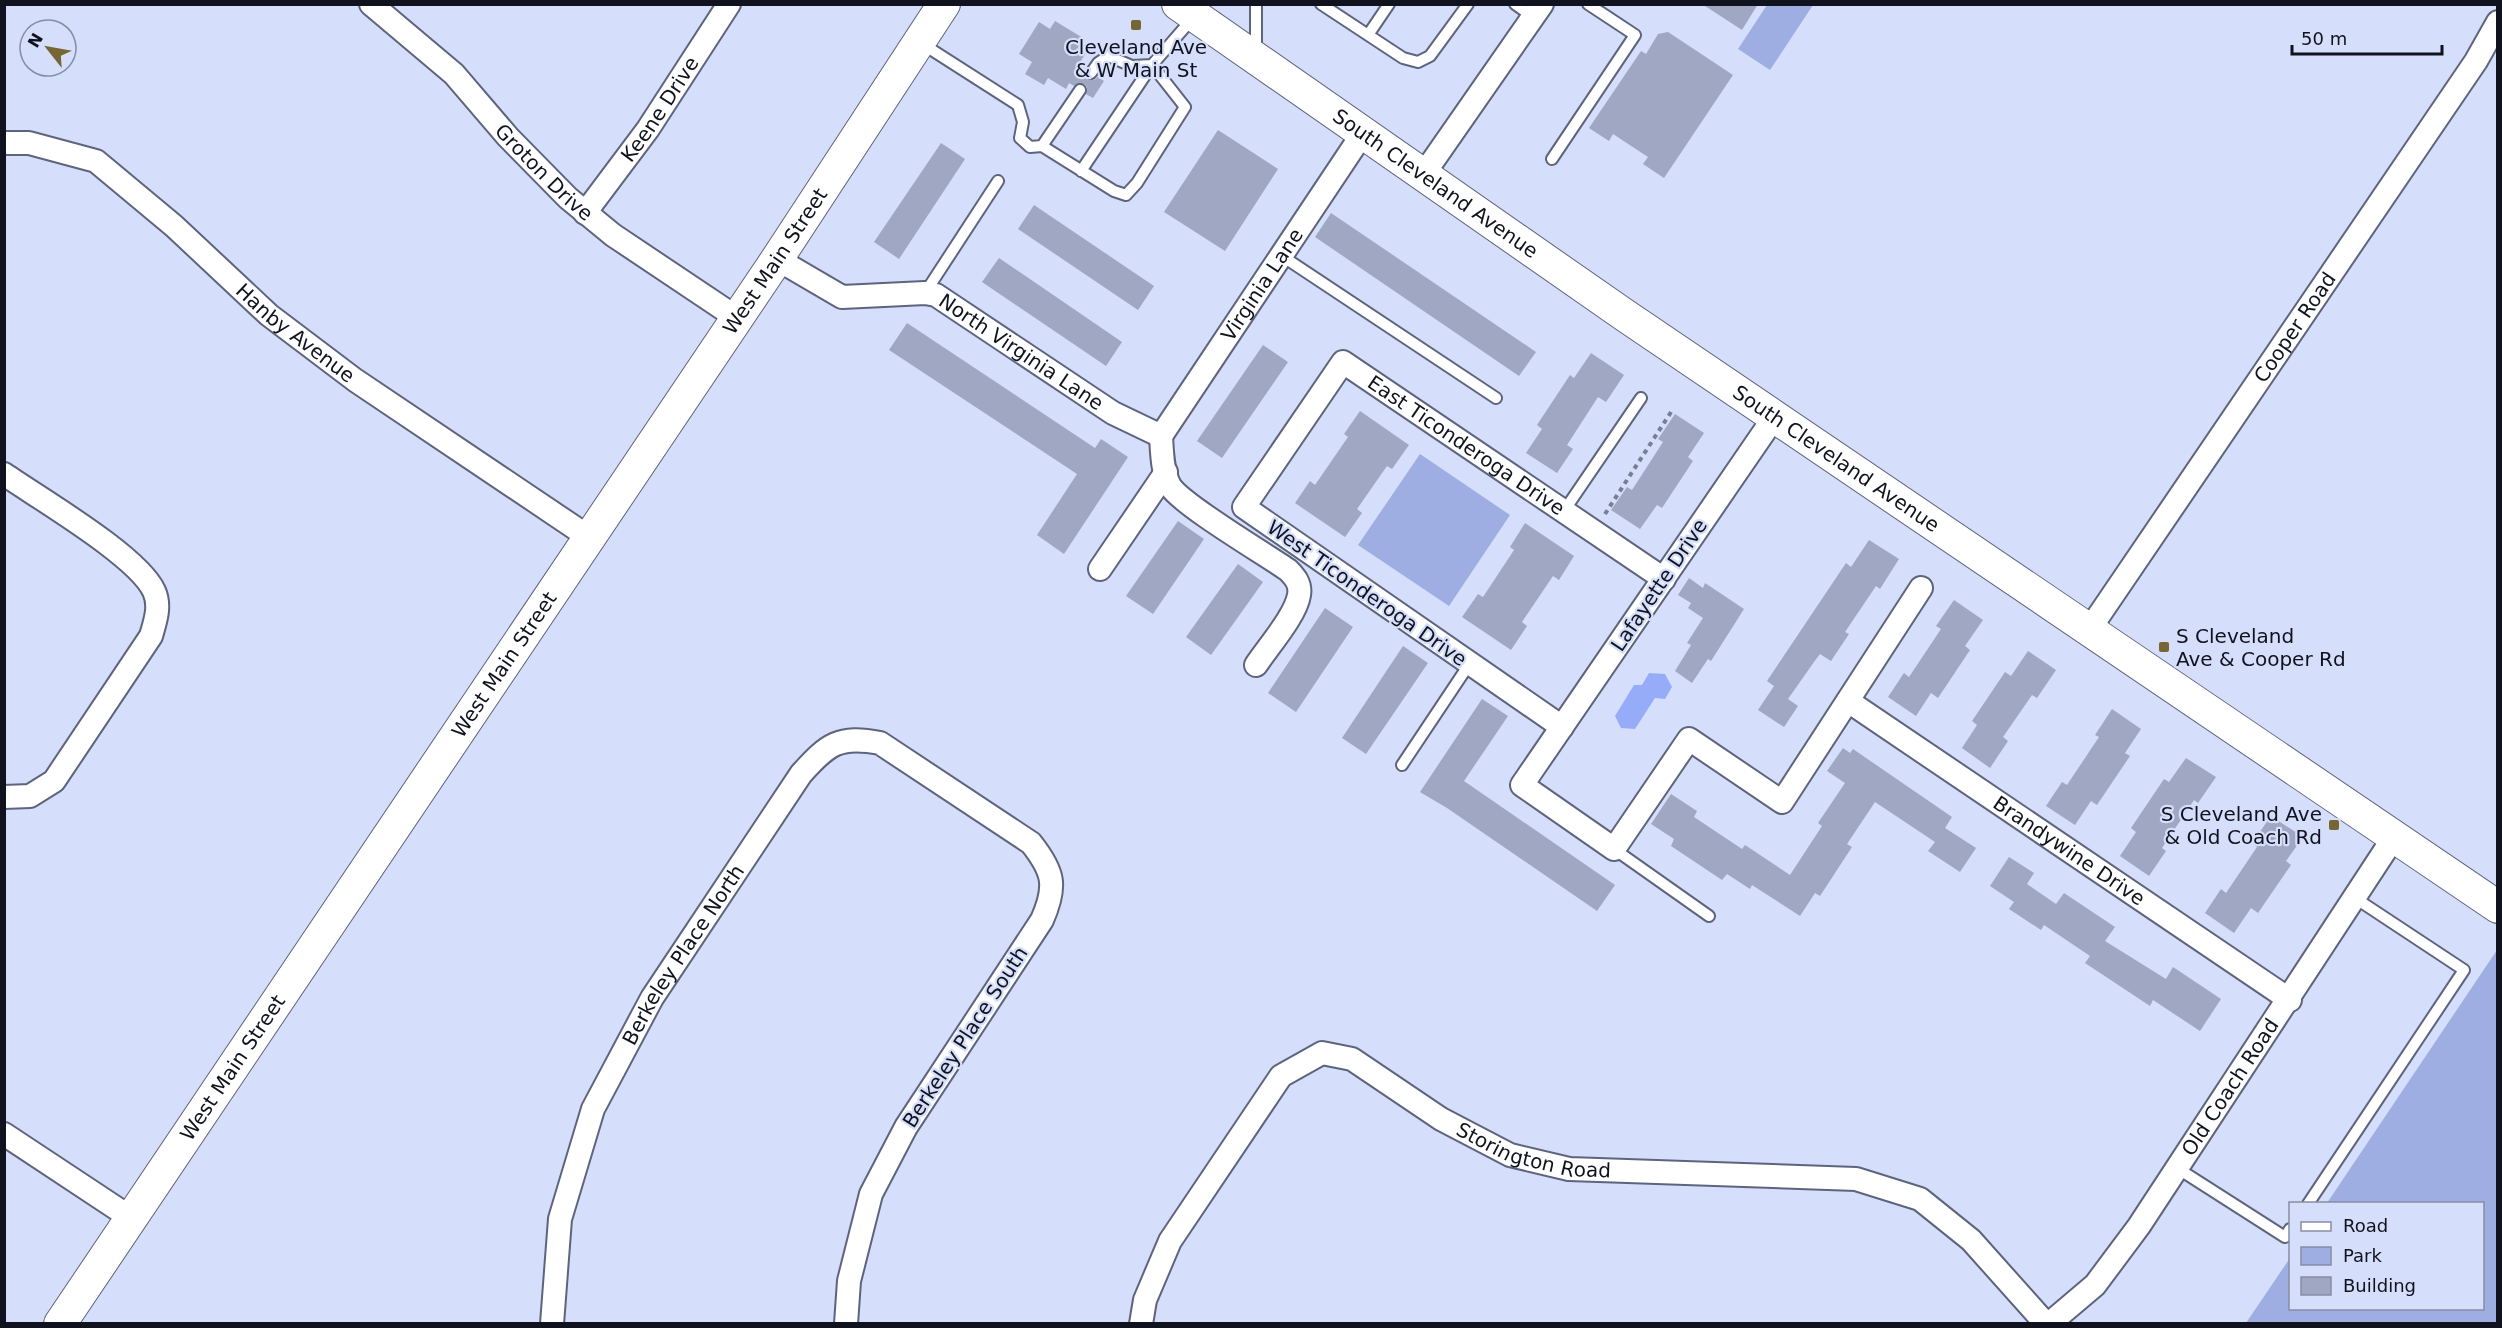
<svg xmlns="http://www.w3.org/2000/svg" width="2502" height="1328" viewBox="0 0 2502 1328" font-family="'DejaVu Sans',sans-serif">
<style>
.green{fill:#9eaee3}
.water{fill:#97acf8}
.building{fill:#9fa7c2}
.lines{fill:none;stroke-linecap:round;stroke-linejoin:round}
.lane-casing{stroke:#5d647d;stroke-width:14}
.street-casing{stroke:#5d647d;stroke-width:26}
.secondary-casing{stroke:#5d647d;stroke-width:34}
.path{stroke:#777e91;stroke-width:4;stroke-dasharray:4.5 4.5;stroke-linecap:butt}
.lane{stroke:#fff;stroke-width:10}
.street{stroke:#fff;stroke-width:22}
.secondary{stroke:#fff;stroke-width:32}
.poi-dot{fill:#766634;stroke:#d5defb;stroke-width:2}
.labels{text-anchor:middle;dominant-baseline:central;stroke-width:4.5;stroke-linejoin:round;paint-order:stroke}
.poi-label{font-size:20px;fill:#10131d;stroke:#d5defb}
.street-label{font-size:20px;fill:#10131d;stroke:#d5defb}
</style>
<rect width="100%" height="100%" fill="#d5defb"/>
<path class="green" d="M 1767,5 L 1813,5 L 1770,70 L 1738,49 Z
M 1420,454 L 1510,515 L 1449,606 L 1358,545 Z
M 2497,950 L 2497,1323 L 2246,1323 L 2290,1258 L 2290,1308 L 2482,1308 L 2482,1204 L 2327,1203 Z"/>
<path class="water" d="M 1649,673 L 1665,674 L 1672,687 L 1665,699 L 1655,698 L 1635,729 L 1621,728 L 1615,716 L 1634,685 L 1642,685 Z"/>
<path class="building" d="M 1702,4 L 1758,4 L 1742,30 Z
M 1055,21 L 1083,38 L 1078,48 L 1086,53 L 1078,65 L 1085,69 L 1084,76 L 1087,79 L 1094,80 L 1098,77 L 1104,81 L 1093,98 L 1086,94 L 1087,87 L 1084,84 L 1074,86 L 1069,83 L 1066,89 L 1048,78 L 1044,85 L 1025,74 L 1032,62 L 1019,54 L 1039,22 L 1050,29 Z
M 1668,32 L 1733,75 L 1664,178 L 1643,164 L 1648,157 L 1613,134 L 1609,141 L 1589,128 L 1641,51 L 1646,54 L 1658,34 Z
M 1218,130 L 1278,169 L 1225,251 L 1164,212 Z
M 941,143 L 965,159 L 899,259 L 874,242 Z
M 1034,205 L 1154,286 L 1138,310 L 1018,229 Z
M 1331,213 L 1536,352 L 1519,376 L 1315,237 Z
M 999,258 L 1122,342 L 1106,366 L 982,282 Z
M 907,323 L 1095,448 L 1101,439 L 1128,457 L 1064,554 L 1037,535 L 1077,474 L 889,350 Z
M 1263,345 L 1288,362 L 1222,458 L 1197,441 Z
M 1591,353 L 1624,375 L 1606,402 L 1598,397 L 1567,445 L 1573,449 L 1557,473 L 1526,453 L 1542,429 L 1537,425 L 1570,375 L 1574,378 Z
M 1360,411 L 1409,445 L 1392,469 L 1387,466 L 1357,509 L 1362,513 L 1345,537 L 1295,503 L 1310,481 L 1315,485 L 1348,437 L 1344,434 Z
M 1675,414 L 1704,433 L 1688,457 L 1693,461 L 1662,508 L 1657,505 L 1640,529 L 1611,510 L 1627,487 L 1632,490 L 1663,442 L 1658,439 Z
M 1178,521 L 1204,539 L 1153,614 L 1126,596 Z
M 1525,523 L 1574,556 L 1559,580 L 1553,576 L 1522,622 L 1527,626 L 1511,650 L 1462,617 L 1478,594 L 1483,597 L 1514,550 L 1510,547 Z
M 1869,540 L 1899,559 L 1880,589 L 1876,586 L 1845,632 L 1849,634 L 1831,661 L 1820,654 L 1814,662 L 1788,699 L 1798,706 L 1784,727 L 1758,710 L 1774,686 L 1767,681 L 1846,563 L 1851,567 Z
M 1238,564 L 1263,582 L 1211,655 L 1186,637 Z
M 1689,578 L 1703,588 L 1705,583 L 1744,609 L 1711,661 L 1708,659 L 1692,683 L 1675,671 L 1691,645 L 1687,643 L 1703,618 L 1688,608 L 1691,603 L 1678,595 Z
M 1954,600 L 1983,620 L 1965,646 L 1970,650 L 1938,698 L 1931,693 L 1916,716 L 1888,697 L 1904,673 L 1909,677 L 1941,629 L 1936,626 Z
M 1325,608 L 1353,627 L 1296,712 L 1268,693 Z
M 1403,646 L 1428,663 L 1366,754 L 1342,738 Z
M 2028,651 L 2056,670 L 2037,698 L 2032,695 L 2003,737 L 2008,741 L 1990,768 L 1962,748 L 1977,725 L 1972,721 L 2005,672 L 2011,676 Z
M 1482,699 L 1508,716 L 1464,781 L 1615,885 L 1597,911 L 1447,808 L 1420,792 Z
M 2112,709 L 2141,729 L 2125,753 L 2130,756 L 2097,805 L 2091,801 L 2075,825 L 2046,806 L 2062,782 L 2067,785 L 2099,737 L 2095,735 Z
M 1843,748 L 1850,753 L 1853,749 L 1952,817 L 1945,828 L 1976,848 L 1960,872 L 1928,851 L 1935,842 L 1875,802 L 1847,844 L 1852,847 L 1820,896 L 1815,893 L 1800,916 L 1752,885 L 1750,889 L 1727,874 L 1722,880 L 1671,846 L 1674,839 L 1651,824 L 1671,794 L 1697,811 L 1694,817 L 1742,849 L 1745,845 L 1790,875 L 1822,826 L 1818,823 L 1845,783 L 1827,771 Z
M 2186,758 L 2216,777 L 2198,803 L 2194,800 L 2162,848 L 2166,851 L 2149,876 L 2120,856 L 2136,832 L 2131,828 L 2164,779 L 2169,782 Z
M 2271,816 L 2303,837 L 2286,861 L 2291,865 L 2258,913 L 2251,908 L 2234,933 L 2205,913 L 2221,889 L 2226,893 L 2257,847 L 2252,843 Z
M 2009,857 L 2034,873 L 2027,884 L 2056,904 L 2064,893 L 2115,927 L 2105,941 L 2166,979 L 2173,967 L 2221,999 L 2200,1031 L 2153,1000 L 2150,1006 L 2085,963 L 2090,956 L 2044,925 L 2041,930 L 2009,909 L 2014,902 L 1990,886 Z"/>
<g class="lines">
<g class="lane-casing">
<path id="lane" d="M 1321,4 L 1403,58 L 1418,62 L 1430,56 L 1468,4
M 1515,4 L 1533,17
M 1368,35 L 1389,4
M 921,43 L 1018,105 L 1023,122 L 1020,138 L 1030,147 L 1042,146 L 1080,90
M 1256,52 L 1256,4
M 1091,73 L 1098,63 L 1108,56 L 1132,66 L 1152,65 L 1192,19
M 1042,146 L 1114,191 L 1126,195 L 1137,183 L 1185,107 L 1152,65 L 1081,171
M 1552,159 L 1635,35 L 1588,4
M 1282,256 L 1496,398
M 925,293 L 998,181
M 1564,511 L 1641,398
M 1402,765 L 1470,663
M 1614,849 L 1709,916
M 2177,1168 L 2285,1237 L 2290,1229
M 2308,1204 L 2464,970 L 2355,898"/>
</g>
<g class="street-casing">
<g id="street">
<path id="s1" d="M 371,4 L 454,74 L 508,137 L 568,198 L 613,235 L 737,318"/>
<path id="s2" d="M 4,143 L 29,143 L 96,161 L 174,226 L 269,315 L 355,380 L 590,538"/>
<path d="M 1423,175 L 1542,4"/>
<path id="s3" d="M 585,213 L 648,129 L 729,4"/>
<path id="s4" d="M 777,259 L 842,297 L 925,293 L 936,295 L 1113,413 L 1161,436"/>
<path d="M 1775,416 L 1522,785 L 1614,849 L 1689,739 L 1782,802 L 1921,588"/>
<path id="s5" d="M 1161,436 L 1363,133"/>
<path d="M 1161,436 C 1162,451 1162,472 1170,486 C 1182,505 1265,554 1288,570 C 1295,577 1301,584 1299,595 C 1296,615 1268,647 1256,665"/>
<path d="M 4,474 C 40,499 138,556 154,591 C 161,606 155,622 151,636 L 54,781 L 30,796 L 4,797"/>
<path d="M 1100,569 L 1166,472"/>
<path id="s6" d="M 2089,630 L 2476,61 L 2498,22"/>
<path id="s7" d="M 1848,701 L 2290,1000"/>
<path id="s8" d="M 1562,727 L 1244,507 L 1343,362 L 1664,579"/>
<path d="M 4,1134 L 131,1218"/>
<path id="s9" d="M 552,1324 L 560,1219 L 593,1109 L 652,998 L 801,774 C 828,744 839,735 880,743 L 1031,843 C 1054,872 1057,886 1042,920 L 906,1127 L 871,1194 L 849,1281 L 846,1324"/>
<path id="s10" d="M 1141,1324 L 1145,1300 L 1170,1241 L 1281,1076 L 1322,1053 L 1352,1059 L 1441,1119 L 1510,1155 L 1569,1169 L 1856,1179 L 1920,1199 L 1971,1240 L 2046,1324"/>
<path id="s11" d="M 2049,1324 L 2095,1285 L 2139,1226 L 2394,837"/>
</g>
</g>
<g class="secondary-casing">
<g id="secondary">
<path id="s12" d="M 1178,4 L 1623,314 L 2498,907"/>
<path id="s13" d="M 60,1324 L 777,259 L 944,4"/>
</g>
</g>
<path class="path" d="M 1605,514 L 1673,409"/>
<use href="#lane" class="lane"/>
<use href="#street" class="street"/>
<use href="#secondary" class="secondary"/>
</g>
<g class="poi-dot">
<rect x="1130" y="19" width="12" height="12" rx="3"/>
<rect x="2158" y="641" width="12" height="12" rx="3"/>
<rect x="2328" y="819" width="12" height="12" rx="3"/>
</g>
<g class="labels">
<g class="poi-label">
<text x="1136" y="47">Cleveland Ave<tspan x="1136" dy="23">&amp; W Main St</tspan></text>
<text x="2176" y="636" text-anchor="start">S Cleveland<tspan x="2176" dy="23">Ave &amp; Cooper Rd</tspan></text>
<text x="2322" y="814" text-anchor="end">S Cleveland Ave<tspan x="2322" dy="23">&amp; Old Coach Rd</tspan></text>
</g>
<g class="street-label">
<text stroke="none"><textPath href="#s3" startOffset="128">Keene Drive</textPath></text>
<text stroke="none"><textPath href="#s1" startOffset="242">Groton Drive</textPath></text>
<text stroke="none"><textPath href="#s12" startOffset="314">South Cleveland Avenue</textPath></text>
<text stroke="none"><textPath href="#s13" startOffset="1281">West Main Street</textPath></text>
<text stroke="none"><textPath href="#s5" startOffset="182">Virginia Lane</textPath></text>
<text stroke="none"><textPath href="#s6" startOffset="366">Cooper Road</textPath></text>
<text stroke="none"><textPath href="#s2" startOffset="358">Hanby Avenue</textPath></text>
<text stroke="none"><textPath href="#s4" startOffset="272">North Virginia Lane</textPath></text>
<text stroke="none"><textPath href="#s8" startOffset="711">East Ticonderoga Drive</textPath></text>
<text stroke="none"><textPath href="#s12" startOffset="800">South Cleveland Avenue</textPath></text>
<text transform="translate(1659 585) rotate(-56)">Lafayette Drive</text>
<text transform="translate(1367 593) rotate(35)">West Ticonderoga Drive</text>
<text stroke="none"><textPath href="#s13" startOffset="795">West Main Street</textPath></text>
<text stroke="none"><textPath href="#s7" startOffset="267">Brandywine Drive</textPath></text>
<text stroke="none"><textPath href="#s9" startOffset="399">Berkeley Place North</textPath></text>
<text transform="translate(965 1037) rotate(-57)">Berkeley Place South</text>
<text stroke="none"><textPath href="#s13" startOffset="309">West Main Street</textPath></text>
<text stroke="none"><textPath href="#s11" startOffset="300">Old Coach Road</textPath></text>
<text stroke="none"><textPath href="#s10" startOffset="572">Storington Road</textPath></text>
</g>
</g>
<rect width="2502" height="1328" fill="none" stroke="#10131d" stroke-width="12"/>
<rect x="2289" y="1202" width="195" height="108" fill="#d5defb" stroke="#868da2" stroke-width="1.5"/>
<rect x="2301" y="1222" width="30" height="9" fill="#ffffff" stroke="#868da2" stroke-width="1.5"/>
<text x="2343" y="1232" font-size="18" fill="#10131d">Road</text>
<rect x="2301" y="1247" width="30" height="18" fill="#9eaee3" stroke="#868da2" stroke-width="1.5"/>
<text x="2343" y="1262" font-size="18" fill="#10131d">Park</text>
<rect x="2301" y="1277" width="30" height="18" fill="#9fa7c2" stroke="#868da2" stroke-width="1.5"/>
<text x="2343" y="1292" font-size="18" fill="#10131d">Building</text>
<g transform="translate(48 48) rotate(301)"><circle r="28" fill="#d5defb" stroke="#868da2" stroke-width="1.5"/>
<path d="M0-4.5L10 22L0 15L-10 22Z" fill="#766634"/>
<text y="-9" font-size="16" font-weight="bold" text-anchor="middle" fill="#10131d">N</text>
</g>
<path d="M2292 45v9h150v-9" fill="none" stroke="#10131d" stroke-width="3"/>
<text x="2301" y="45" font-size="18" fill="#10131d" stroke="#d5defb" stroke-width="4.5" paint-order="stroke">50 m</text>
</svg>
